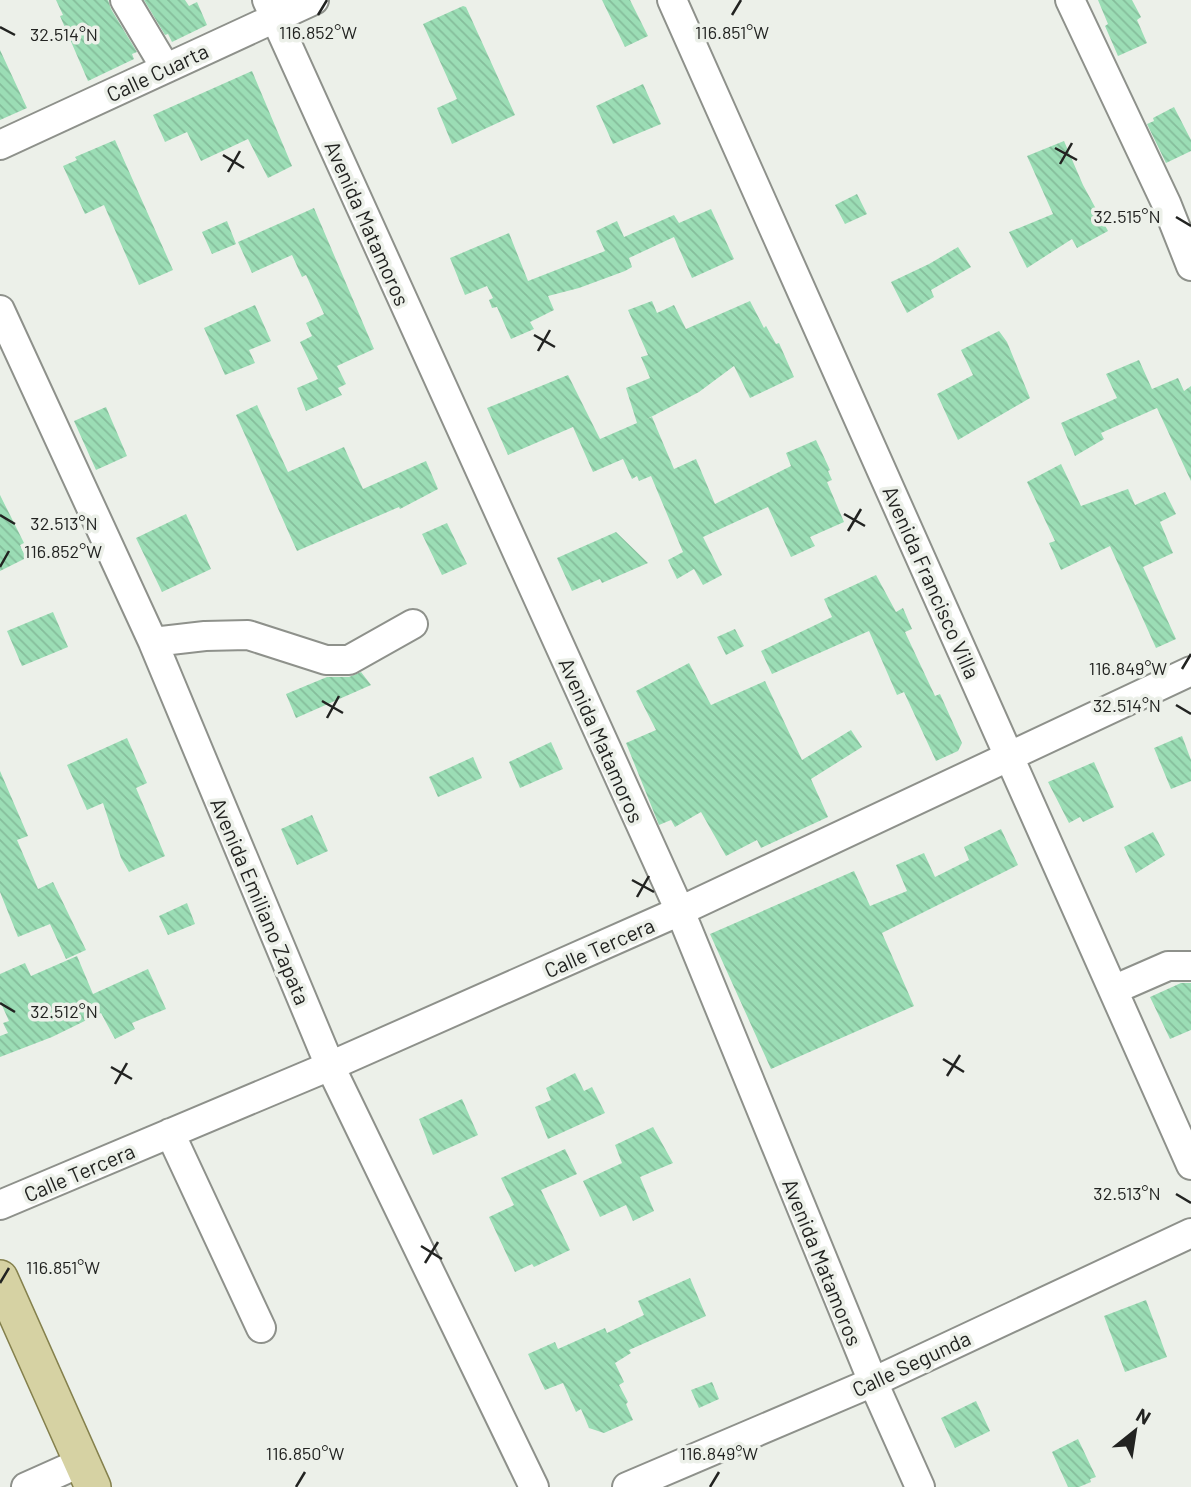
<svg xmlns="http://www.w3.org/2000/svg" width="1191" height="1487" viewBox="0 0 1191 1487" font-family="Barlow,sans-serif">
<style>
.building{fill:url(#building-back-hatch)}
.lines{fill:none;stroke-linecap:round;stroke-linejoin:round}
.minor-casing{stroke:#8e918b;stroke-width:32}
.major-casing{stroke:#85814d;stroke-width:38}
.minor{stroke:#fff;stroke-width:28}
.major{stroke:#d6d2a3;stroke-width:35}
.ticks{fill:none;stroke:#222321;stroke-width:2.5}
.labels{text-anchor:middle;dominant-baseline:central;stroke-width:7;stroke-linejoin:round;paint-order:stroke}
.street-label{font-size:21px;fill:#222321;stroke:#ecf0e9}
.ticks-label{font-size:18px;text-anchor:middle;fill:#222321;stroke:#ecf0e9;stroke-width:7;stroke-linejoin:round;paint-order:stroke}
</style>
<defs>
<pattern id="building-back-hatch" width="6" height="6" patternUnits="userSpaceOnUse" patternTransform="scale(1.75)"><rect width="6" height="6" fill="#9bddb5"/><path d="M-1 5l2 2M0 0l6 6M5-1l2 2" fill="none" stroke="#85bd9b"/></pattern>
</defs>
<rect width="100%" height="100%" fill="#ecf0e9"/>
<path class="building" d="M 56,0 L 108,0 L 111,9 L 137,52 L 132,54 L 134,59 L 88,81 L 60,16 L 63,15 Z
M 144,0 L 185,0 L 189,6 L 197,2 L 207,25 L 172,42 L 168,34 L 165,35 Z
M 602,0 L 630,0 L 648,36 L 625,47 Z
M 1098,0 L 1132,0 L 1141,17 L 1137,20 L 1147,43 L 1118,56 L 1105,26 L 1108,24 Z
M 463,6 L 466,7 L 515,115 L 452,144 L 437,108 L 457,99 L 423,24 Z
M 0,50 L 27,108 L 0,120 Z
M 252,71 L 292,166 L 268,178 L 248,139 L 201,161 L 187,132 L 165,142 L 153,115 Z
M 643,84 L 661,124 L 613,144 L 596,106 Z
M 1174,107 L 1191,140 L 1191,151 L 1166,163 L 1147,124 L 1154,121 L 1153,118 Z
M 115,140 L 173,270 L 139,285 L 104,205 L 85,214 L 63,166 L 77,160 L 75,157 Z
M 1064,141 L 1083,185 L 1108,231 L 1077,248 L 1072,239 L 1027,268 L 1009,232 L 1053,214 L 1027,156 Z
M 857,194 L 867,214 L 845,224 L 835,205 Z
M 314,208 L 374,349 L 337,366 L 346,384 L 338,388 L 342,395 L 306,411 L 297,388 L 318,379 L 300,342 L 312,336 L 306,323 L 324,314 L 306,275 L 302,277 L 292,255 L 252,273 L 238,242 Z
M 711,209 L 734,259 L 692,278 L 674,237 L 629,258 L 632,267 L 625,271 L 579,288 L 548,296 L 554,310 L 530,322 L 534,329 L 511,339 L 497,307 L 492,308 L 489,300 L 493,298 L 487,286 L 465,295 L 450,258 L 509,233 L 528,281 L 605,251 L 596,231 L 617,221 L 624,237 L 674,215 L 679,223 Z
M 227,221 L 236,244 L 212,254 L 202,232 Z
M 958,247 L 971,267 L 931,290 L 934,297 L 907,313 L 891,282 L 929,264 Z
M 652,301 L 657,313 L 674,305 L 686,329 L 750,301 L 764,328 L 766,326 L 776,344 L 779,343 L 794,377 L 750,398 L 734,366 L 699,392 L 647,419 L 652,417 L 674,469 L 696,459 L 715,504 L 791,466 L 786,453 L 816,440 L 830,470 L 828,471 L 832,480 L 827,482 L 844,522 L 810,537 L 815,546 L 791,557 L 768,507 L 703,537 L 722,575 L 703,585 L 694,569 L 677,579 L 668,560 L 683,552 L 651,476 L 639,481 L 637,476 L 632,479 L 623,459 L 593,472 L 573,427 L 508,455 L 487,408 L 568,375 L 600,439 L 637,423 L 626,388 L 650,378 L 641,357 L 648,355 L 628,310 Z
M 255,305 L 271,341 L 249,350 L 255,363 L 225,375 L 204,328 Z
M 999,331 L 1007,342 L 1030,398 L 958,440 L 937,394 L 973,375 L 961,350 Z
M 1139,360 L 1152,389 L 1178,378 L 1184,391 L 1191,386 L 1191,481 L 1157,408 L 1101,433 L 1104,439 L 1075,456 L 1061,423 L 1117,398 L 1106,374 Z
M 257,405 L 288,472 L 344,447 L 363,489 L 426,461 L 438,489 L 400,509 L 399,507 L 297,551 L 236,415 Z
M 106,407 L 127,456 L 96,470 L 74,421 Z
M 1061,464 L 1081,506 L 1128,489 L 1135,505 L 1165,492 L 1176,514 L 1160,522 L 1173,553 L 1143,567 L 1176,639 L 1156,648 L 1110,546 L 1061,570 L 1049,543 L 1055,541 L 1027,482 Z
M 0,495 L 24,543 L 20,545 L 26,558 L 0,571 Z
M 186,514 L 211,569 L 162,592 L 136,538 Z
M 447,523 L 467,564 L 442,575 L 422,534 Z
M 616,532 L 648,563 L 602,583 L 600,579 L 572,591 L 557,558 Z
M 876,575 L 896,612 L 903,608 L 912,629 L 905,632 L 935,696 L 940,694 L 962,743 L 958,751 L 936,761 L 904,692 L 897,695 L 869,631 L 772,674 L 761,651 L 832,617 L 824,599 Z
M 53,612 L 68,647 L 22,666 L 7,631 Z
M 735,629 L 744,646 L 726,655 L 717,637 Z
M 689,663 L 711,705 L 765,681 L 802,760 L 851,730 L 862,747 L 811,779 L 828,817 L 761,848 L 757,840 L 726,856 L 701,812 L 675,827 L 671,820 L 659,825 L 626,743 L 656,730 L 636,691 Z
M 361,672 L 371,685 L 296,718 L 286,694 L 327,677 L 349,677 Z
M 1182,736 L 1191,760 L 1191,781 L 1171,789 L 1154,748 Z
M 127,738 L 147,783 L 136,788 L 165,856 L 129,872 L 121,858 L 103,803 L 87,810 L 67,765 Z
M 551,742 L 563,769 L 520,788 L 509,762 Z
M 473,757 L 482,778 L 438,797 L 429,777 Z
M 1094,762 L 1114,807 L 1083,822 L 1080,817 L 1069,823 L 1048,782 Z
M 0,771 L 28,836 L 17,840 L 38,889 L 53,882 L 86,950 L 66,959 L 50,924 L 18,937 L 0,892 Z
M 312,815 L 328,851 L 297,865 L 281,829 Z
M 1001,829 L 1018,865 L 882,933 L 914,1006 L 771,1069 L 710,934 L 854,871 L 870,906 L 907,891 L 896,865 L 924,853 L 935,877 L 969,860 L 964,847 Z
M 1153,832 L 1165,855 L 1136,873 L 1124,847 Z
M 187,903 L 195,924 L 168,935 L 159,916 Z
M 77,956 L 93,994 L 148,969 L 166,1009 L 132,1023 L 135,1029 L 115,1039 L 101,1013 L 52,1037 L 0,1057 L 0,1036 L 8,1033 L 3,1023 L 9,1021 L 0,1001 L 0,974 L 25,963 L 31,976 Z
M 1181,983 L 1191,983 L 1191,1030 L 1170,1039 L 1150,997 Z
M 575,1073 L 584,1091 L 592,1087 L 605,1113 L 548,1139 L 535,1107 L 551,1100 L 546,1088 Z
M 462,1099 L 478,1135 L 433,1155 L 419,1119 Z
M 653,1127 L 673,1163 L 640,1177 L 654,1211 L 633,1221 L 626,1205 L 600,1217 L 583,1181 L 622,1163 L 615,1145 Z
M 565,1149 L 577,1174 L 541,1190 L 570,1250 L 534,1267 L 532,1264 L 515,1272 L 489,1217 L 514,1205 L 501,1178 Z
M 690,1278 L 706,1316 L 629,1350 L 631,1353 L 615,1363 L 624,1382 L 619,1385 L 628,1402 L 626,1404 L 633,1420 L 604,1433 L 589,1428 L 581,1409 L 576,1412 L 563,1383 L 545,1390 L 528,1354 L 555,1342 L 558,1349 L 605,1328 L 607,1333 L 644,1315 L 638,1301 Z
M 1146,1300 L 1167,1357 L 1125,1372 L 1104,1316 Z
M 712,1382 L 719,1399 L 699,1408 L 691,1390 Z
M 976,1401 L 990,1431 L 955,1448 L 941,1418 Z
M 1078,1439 L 1096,1477 L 1090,1479 L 1091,1482 L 1079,1487 L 1068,1487 L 1052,1452 Z"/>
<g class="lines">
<g class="minor-casing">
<path id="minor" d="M 125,0 L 165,67
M 267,0 L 680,911 L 873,1382 L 920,1487
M 672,0 L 1191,1165
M 1070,0 L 1166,203 L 1191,266
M 0,145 L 314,0
M 0,310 L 153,642 L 330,1066 L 534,1487
M 153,642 L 205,636 L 248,635 L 326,660 L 349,660 L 413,624
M 1113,990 L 1168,966 L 1191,966
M 170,1133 L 261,1328
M 0,1205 L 330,1066 L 680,911 L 1191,671
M 26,1487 L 82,1462
M 627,1487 L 873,1382 L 1191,1233"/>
</g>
<g class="major-casing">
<path id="major" d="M 0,1278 L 93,1487"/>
</g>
<use href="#minor" class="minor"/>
<use href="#major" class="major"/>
</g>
<path class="ticks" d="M 318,15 L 327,0M 732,15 L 741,0M 0,27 L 15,35M 1055,148 L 1077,160M 223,155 L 244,168M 1060,164 L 1072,143M 228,172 L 240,151M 1176,217 L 1191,226M 534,335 L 555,347M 538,351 L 550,330M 844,514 L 865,526M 0,515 L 15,524M 848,531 L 861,509M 0,567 L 9,551M 1182,669 L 1191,654M 322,701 L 343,713M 1176,705 L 1191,714M 327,718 L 339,696M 632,880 L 654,892M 637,897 L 649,876M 0,1003 L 15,1012M 943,1059 L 964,1072M 111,1067 L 132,1079M 947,1076 L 960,1055M 115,1084 L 127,1063M 1176,1194 L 1191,1203M 421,1246 L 442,1259M 425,1263 L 438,1242M 0,1283 L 9,1268M 296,1487 L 305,1472M 710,1487 L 719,1472"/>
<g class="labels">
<g class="street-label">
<text transform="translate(157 72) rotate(-25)">Calle Cuarta</text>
<text transform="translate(368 223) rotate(66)">Avenida Matamoros</text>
<text transform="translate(932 582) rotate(66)">Avenida Francisco Villa</text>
<text transform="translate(602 740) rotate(66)">Avenida Matamoros</text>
<text transform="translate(261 901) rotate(67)">Avenida Emiliano Zapata</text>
<text transform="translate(599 947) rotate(-24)">Calle Tercera</text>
<text transform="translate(79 1172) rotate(-23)">Calle Tercera</text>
<text transform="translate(823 1262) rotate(68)">Avenida Matamoros</text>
<text transform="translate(911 1363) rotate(-25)">Calle Segunda</text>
</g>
</g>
<g class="ticks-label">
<text x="318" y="39">116.852°W</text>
<text x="732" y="39">116.851°W</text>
<text x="64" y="41">32.514°N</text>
<text x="1127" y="223">32.515°N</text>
<text x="64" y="530">32.513°N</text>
<text x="63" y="558">116.852°W</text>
<text x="1128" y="675">116.849°W</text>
<text x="1127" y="712">32.514°N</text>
<text x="64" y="1018">32.512°N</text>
<text x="1127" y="1200">32.513°N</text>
<text x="63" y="1274">116.851°W</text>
<text x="305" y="1460">116.850°W</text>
<text x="719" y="1460">116.849°W</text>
</g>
<g transform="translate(1135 1431) rotate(30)" stroke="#ecf0e9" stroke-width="5" paint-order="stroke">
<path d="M0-5L12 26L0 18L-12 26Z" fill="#222321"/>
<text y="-10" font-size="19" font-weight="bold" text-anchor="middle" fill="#222321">N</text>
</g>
</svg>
